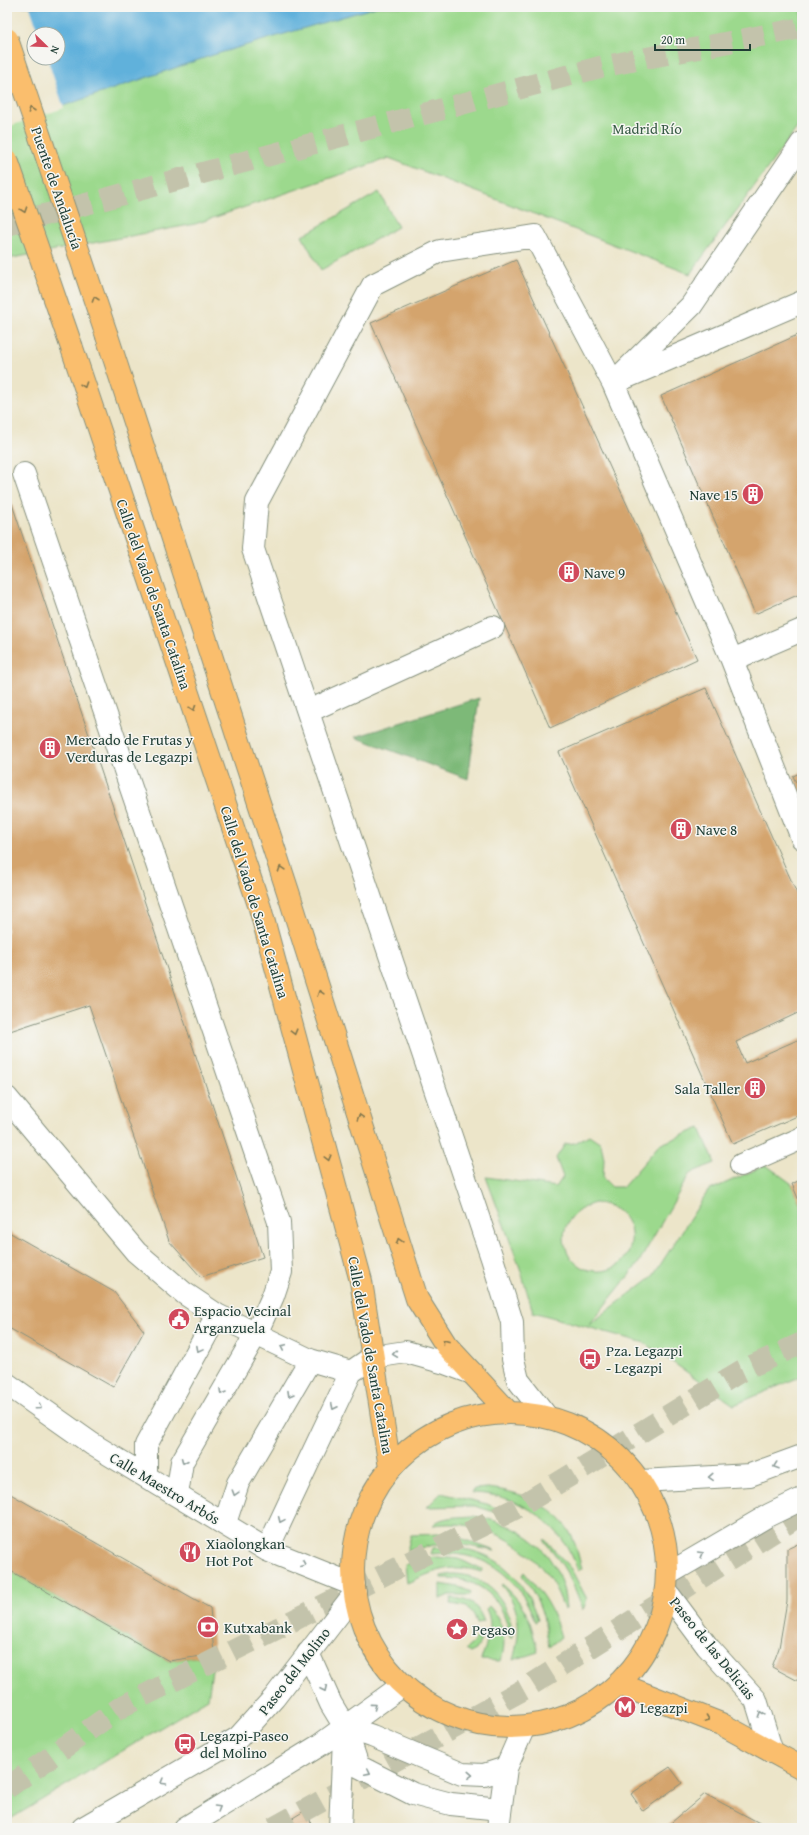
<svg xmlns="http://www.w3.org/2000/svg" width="809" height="1835" viewBox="0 0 809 1835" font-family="'Gentium Book Plus',serif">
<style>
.green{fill:#9cd98d;stroke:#5e8b60;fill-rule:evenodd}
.forest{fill:#7db978;stroke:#4e7b56}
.water{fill:#60b1db;stroke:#407788;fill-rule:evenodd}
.pier{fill:#ece5c9}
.building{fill:#d4a46d}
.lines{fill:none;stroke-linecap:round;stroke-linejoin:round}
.highway-tunnel{stroke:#c3c3ab;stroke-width:22;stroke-dasharray:22 11;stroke-linecap:butt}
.minor-casing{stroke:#86917e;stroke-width:24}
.major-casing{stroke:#86917e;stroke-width:24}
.minor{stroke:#fff;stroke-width:22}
.major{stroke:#fabe6d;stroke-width:22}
.major-bridge-casing{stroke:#86917e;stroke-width:24;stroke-linecap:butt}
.major-bridge{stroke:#fabe6d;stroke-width:22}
.oneway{stroke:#82774e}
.oneway2{stroke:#8f9e9a}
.labels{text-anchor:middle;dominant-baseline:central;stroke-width:3;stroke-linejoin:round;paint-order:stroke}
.park-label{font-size:15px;fill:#385c46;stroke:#f6f6f2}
.street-label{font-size:15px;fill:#1f3d34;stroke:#f6f6f2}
.poi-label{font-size:15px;fill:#1f3d34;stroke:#f6f6f2;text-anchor:start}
</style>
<rect width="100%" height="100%" fill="#f6f6f2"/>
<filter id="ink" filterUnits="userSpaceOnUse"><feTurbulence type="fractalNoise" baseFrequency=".025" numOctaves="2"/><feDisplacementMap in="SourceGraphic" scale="8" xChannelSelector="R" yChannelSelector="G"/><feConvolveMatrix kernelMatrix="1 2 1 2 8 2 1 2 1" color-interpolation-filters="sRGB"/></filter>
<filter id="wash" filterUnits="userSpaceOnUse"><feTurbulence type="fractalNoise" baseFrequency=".012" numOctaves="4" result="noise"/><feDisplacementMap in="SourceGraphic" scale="16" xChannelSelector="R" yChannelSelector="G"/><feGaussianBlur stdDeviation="0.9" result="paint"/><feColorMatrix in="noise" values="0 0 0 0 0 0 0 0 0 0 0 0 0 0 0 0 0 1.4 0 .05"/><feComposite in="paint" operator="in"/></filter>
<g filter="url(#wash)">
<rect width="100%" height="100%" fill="#ece5c9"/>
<path class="green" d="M 7,7 L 802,7 L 802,121 L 690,274 L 389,158 L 195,224 L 7,259 ZM 34,34 L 58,34 L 58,58 L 34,58 Z
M 379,192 L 398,227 L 321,270 L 302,236 Z
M 700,1128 L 715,1163 L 690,1173 L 638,1264 L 589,1325 L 653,1276 L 708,1191 L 766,1165 L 792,1184 L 802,1208 L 802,1376 L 734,1405 L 645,1343 L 533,1312 L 520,1268 L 486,1177 L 556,1187 L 563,1177 L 556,1158 L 565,1144 L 575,1143 L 589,1135 L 601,1143 L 604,1159 L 603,1178 L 612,1187 L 623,1187 L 659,1145 ZM 595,1203 C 650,1207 638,1281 589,1270 C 580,1268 572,1261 568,1253 C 556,1229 573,1209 595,1203 Z
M 488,1488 C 524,1492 562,1507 575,1544 C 578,1552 579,1560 582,1568 L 578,1571 C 563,1524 521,1494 472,1493 L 474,1489 Z
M 441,1493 L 487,1504 L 514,1516 L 513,1518 L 475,1506 L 427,1507 Z
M 473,1516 C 513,1522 550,1543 562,1585 C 565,1593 565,1601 566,1609 L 564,1610 C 548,1554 491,1517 433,1525 C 440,1516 462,1517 473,1516 Z
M 440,1534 L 460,1538 L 495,1551 L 464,1545 L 443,1543 L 407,1551 L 411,1535 Z
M 545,1539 L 571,1569 L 587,1599 L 583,1610 C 574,1584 563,1562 544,1541 Z
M 433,1548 C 440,1548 448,1547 455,1548 C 499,1551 525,1580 538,1620 L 535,1622 C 519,1574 482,1549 431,1554 Z
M 437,1557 L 459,1559 L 482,1570 L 481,1572 C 452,1562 433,1572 407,1583 L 405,1565 L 422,1559 Z
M 7,1569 L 169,1661 L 214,1654 L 208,1699 L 7,1821 Z
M 524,1572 C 543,1595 553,1608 561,1637 L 549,1647 C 544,1615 541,1602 522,1575 Z
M 453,1574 C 487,1574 513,1604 512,1637 L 510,1638 C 505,1599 480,1577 441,1578 L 441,1576 Z
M 440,1584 L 459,1587 L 471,1592 L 470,1595 L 449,1595 L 440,1599 Z
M 502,1584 C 528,1607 530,1620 538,1652 L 513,1660 C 521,1631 522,1609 501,1585 Z
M 451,1598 C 470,1599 478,1605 484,1622 L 477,1623 C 472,1607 466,1606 450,1604 Z
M 489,1606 C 504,1622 507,1641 501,1661 L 481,1660 C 487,1641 495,1628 486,1609 Z
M 476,1638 L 481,1640 L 476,1650 L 470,1653 L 465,1650 L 473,1643 Z"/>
<path class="forest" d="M 479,698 L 468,779 L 355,737 Z"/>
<path class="water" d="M 7,7 L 376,7 L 213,55 L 7,125 ZM 34,34 L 58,34 L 58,58 L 34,58 Z"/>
<path class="pier" d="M 7,7 L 30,7 L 39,34 L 34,34 L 34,58 L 47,58 L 64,108 L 7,127 Z"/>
<g id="blocks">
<path class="building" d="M 516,260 L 697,659 L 550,728 L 371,323 Z
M 802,333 L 802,593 L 755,614 L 661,396 Z
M 7,489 L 263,1257 L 201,1277 L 169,1241 L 89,1005 L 7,1032 Z
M 706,688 L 802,905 L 802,1011 L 736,1042 L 745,1063 L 802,1038 L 802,1114 L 733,1144 L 559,752 Z
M 802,772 L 802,795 L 793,776 Z
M 802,1179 L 802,1208 L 792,1184 Z
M 7,1231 L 114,1292 L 144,1331 L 113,1387 L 7,1327 Z
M 7,1492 L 210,1608 L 214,1654 L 169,1661 L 7,1569 Z
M 802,1542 L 802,1683 L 772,1667 L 779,1648 L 787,1601 L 787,1549 Z
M 670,1767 L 682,1783 L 643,1811 L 631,1794 Z
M 705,1794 L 769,1828 L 665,1828 Z
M 306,1810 L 310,1818 L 311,1828 L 276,1828 Z"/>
</g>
</g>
<g filter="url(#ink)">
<use href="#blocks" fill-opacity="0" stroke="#86917e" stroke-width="1"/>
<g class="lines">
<path class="highway-tunnel" d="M 7,225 L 600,67 L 802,28
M 7,1788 L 121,1707 L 517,1508 L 741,1371 L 802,1343
M 273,1828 L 526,1688 L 802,1514"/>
<g class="minor-casing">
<path id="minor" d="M 802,143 L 691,306 L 613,383 L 732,660 L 802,838
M 24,474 L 279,1222 L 281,1272 L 273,1296 L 256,1334 L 182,1462 L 177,1495
M 732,660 L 802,630
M 309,711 L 493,627
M 7,1098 L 136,1252 L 184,1293 L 217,1315 L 256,1334 L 310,1360 L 351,1372
M 741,1165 L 802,1138
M 7,1384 L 92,1444 L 267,1550 L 354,1585
M 547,1417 L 518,1380 L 513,1359 L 512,1322 L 492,1258 L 253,549 L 257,502 L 373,285 L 440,251 L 535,236 L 613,383 L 802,302
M 146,1476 L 146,1445 L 217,1315
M 641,1481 L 750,1475 L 802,1456
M 225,1523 L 238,1483 L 310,1360
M 267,1550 L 351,1372 L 373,1357 L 406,1352 L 445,1363 L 472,1373
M 668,1574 L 769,1515 L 802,1499
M 666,1591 L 707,1646 L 756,1700 L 772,1752
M 308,1653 L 331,1704 L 345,1727 L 358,1766 L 413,1794 L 451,1804 L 500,1809
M 345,1727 L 372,1736 L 462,1774 L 484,1775 L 506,1768
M 83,1828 L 238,1738 L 274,1698 L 355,1593
M 185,1828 L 320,1745 L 403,1685
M 340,1828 L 344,1738
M 498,1828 L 506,1768 L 524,1727"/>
</g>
<g class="major-casing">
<path id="major" d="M 107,336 L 291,901 L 417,1299 L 446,1345 L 509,1413
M 72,348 L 260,908 L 361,1281 L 390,1468
M353 1570a157 157 0 1 1 314 0a157 157 0 1 1-314 0Z
M 619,1684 L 721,1724 L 802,1768"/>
</g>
<use href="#minor" class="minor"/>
<use href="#major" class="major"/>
<g class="major-bridge-casing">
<path id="major-bridge" d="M 7,39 L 107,336
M 7,160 L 72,348"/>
</g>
<use href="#major-bridge" class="major-bridge"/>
</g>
<defs><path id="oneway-chevron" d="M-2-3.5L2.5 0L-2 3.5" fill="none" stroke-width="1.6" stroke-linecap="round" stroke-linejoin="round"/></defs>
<g class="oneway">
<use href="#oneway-chevron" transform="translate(31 110) rotate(-109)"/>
<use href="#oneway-chevron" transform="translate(24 210) rotate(71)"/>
<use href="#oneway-chevron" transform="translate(95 299) rotate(-109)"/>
<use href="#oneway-chevron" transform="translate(84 385) rotate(71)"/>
<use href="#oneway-chevron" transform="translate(193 708) rotate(71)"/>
<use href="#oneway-chevron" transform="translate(281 869) rotate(-108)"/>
<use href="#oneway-chevron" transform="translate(320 993) rotate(-108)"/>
<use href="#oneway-chevron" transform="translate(294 1032) rotate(75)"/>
<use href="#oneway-chevron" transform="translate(360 1117) rotate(-108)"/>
<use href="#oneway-chevron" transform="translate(328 1158) rotate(75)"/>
<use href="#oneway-chevron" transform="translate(399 1241) rotate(-108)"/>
<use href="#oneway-chevron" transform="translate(445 1342) rotate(-126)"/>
<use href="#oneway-chevron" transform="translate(707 1719) rotate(21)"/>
</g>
<g class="oneway2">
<use href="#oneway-chevron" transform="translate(283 1347) rotate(-155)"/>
<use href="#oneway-chevron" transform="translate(199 1349) rotate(118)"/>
<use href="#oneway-chevron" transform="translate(395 1354) rotate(172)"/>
<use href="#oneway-chevron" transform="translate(222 1392) rotate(120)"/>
<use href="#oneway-chevron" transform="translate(290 1394) rotate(120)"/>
<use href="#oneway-chevron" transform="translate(39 1407) rotate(35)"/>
<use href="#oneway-chevron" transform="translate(334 1407) rotate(116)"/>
<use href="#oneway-chevron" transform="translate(184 1461) rotate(113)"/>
<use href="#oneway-chevron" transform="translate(776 1466) rotate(161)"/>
<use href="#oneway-chevron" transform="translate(711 1477) rotate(177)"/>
<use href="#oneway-chevron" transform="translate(235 1493) rotate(107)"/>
<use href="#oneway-chevron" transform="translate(281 1520) rotate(114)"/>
<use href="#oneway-chevron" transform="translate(701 1554) rotate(-30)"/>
<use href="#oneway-chevron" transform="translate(303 1564) rotate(22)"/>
<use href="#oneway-chevron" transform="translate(324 1689) rotate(65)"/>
<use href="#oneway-chevron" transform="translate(374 1706) rotate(-36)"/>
<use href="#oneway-chevron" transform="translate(761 1714) rotate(-107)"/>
<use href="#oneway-chevron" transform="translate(368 1772) rotate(26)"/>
<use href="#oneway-chevron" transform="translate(470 1775) rotate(3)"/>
<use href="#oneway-chevron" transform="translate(163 1782) rotate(150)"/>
<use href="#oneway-chevron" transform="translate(218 1808) rotate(-31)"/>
</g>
</g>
<defs>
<g id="building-disc" transform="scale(1.15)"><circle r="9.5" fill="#d1495b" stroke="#f6f6f2"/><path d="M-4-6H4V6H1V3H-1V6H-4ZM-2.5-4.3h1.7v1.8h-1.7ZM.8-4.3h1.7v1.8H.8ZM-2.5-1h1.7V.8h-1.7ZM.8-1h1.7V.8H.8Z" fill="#fff"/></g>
<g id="civic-disc" transform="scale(1.15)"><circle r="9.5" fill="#d1495b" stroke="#f6f6f2"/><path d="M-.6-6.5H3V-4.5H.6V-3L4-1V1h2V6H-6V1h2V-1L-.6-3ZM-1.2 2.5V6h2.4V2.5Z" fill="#fff"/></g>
<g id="bus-disc" transform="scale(1.15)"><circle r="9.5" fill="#d1495b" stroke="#f6f6f2"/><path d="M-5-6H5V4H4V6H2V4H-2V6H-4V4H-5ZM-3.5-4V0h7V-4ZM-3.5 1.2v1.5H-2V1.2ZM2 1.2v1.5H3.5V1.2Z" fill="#fff"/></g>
<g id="restaurant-disc" transform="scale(1.15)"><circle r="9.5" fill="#d1495b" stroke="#f6f6f2"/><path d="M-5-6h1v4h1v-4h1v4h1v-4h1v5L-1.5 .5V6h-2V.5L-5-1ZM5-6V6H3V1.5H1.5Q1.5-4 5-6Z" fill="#fff"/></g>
<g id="bank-disc" transform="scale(1.15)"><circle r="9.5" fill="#d1495b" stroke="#f6f6f2"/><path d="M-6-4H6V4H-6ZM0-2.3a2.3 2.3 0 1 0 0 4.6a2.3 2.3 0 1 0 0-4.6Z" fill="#fff"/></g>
<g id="sight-disc" transform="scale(1.15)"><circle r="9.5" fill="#d1495b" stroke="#f6f6f2"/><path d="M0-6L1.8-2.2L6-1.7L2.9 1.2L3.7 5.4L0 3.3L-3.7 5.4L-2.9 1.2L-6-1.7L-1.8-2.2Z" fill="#fff"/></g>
<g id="metro-disc" transform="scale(1.15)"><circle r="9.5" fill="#d1495b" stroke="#f6f6f2"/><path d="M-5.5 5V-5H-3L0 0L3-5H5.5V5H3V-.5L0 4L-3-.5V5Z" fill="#fff"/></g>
</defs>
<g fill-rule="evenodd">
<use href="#building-disc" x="753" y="494"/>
<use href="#building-disc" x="569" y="572"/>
<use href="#building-disc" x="50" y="748"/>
<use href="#building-disc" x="681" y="829"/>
<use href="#building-disc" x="755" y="1088"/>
<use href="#civic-disc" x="179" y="1319"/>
<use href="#bus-disc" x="590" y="1359"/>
<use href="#restaurant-disc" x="190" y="1552"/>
<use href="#bank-disc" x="208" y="1627"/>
<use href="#sight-disc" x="457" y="1629"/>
<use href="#metro-disc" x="625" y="1707"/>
<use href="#bus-disc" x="185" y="1744"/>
</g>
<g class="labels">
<g class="park-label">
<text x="647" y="128">Madrid Río</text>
</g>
<g class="street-label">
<text transform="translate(57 188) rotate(71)">Puente de Andalucía</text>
<text transform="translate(154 594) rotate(71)">Calle del Vado de Santa Catalina</text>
<text transform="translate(255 902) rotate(73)">Calle del Vado de Santa Catalina</text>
<text transform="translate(371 1355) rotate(80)">Calle del Vado de Santa Catalina</text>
<text transform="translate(165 1488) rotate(31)">Calle Maestro Arbós</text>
<text transform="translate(713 1648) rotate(51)">Paseo de las Delicias</text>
<text transform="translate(294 1671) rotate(-52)">Paseo del Molino</text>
</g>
<g class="poi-label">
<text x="738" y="494" text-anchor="end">Nave 15</text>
<text x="584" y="572">Nave 9</text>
<text x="66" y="739">Mercado de Frutas y<tspan x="66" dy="17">Verduras de Legazpi</tspan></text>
<text x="696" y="829">Nave 8</text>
<text x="740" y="1088" text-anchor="end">Sala Taller</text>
<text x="194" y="1310">Espacio Vecinal<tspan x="194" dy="17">Arganzuela</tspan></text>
<text x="606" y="1350">Pza. Legazpi<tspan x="606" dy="17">- Legazpi</tspan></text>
<text x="206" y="1543">Xiaolongkan<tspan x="206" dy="17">Hot Pot</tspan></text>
<text x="224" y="1627">Kutxabank</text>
<text x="472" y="1629">Pegaso</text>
<text x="640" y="1707">Legazpi</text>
<text x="200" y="1735">Legazpi-Paseo<tspan x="200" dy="17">del Molino</tspan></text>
</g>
</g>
<rect width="809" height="1835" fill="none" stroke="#f6f6f2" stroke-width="24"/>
<g transform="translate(46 46) rotate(113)"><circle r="19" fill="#f6f6f2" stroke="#a0aca6"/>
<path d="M0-3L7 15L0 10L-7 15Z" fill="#d1495b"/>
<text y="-6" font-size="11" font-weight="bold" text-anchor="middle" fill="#1f3d34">N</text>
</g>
<path d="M655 44v6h95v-6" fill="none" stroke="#1f3d34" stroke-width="2"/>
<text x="661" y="44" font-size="12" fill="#1f3d34" stroke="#f6f6f2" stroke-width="3" paint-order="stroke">20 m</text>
</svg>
